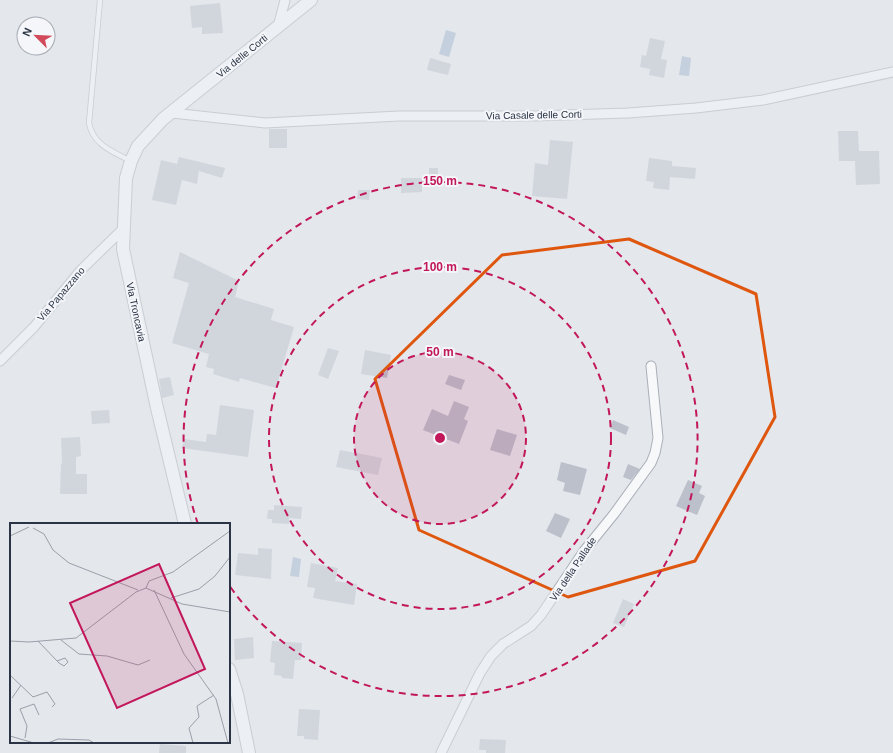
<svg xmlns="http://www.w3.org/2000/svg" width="893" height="753" viewBox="0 0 893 753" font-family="Helvetica,sans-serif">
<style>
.water{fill:#9fb4cc}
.building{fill:#bbc0ca}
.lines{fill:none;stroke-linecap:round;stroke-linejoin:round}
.service-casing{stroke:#a9aeb7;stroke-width:6}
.minor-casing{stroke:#a9aeb7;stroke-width:11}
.tertiary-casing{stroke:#a9aeb7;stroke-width:14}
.service{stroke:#f7f8fa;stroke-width:4.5}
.minor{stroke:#f7f8fa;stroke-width:9}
.tertiary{stroke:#f7f8fa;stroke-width:12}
.marked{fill:none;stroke:#df570f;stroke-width:3;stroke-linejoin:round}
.ring{fill:none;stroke:#c2185b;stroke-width:2;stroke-dasharray:7 5}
.labels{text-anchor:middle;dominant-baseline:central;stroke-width:4;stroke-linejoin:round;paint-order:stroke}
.street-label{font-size:10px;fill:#2b3445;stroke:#f4f6f9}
.inset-road{fill:none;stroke:#9a9fa9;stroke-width:1}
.view{fill:#c2185b;fill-opacity:0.15;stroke:#c2185b;stroke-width:2}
.inset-edge{fill:none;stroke:#2b3445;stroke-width:2}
.centre{fill:#c2185b;stroke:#f4f6f9;stroke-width:2}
.ring-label{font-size:12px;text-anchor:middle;font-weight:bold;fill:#c2185b;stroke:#f4f6f9;stroke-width:4;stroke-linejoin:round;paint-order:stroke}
</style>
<rect width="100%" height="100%" fill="#e4e7ec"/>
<path class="water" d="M 446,30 L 456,33 L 449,57 L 439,54 Z
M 682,56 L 691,58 L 689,76 L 679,75 Z
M 293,557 L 301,559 L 299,577 L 290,576 Z"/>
<path class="building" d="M 220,3 L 223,33 L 202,34 L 202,27 L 192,28 L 190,6 Z
M 650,38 L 665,41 L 661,59 L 667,60 L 664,78 L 649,75 L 650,69 L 640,67 L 642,55 L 646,56 Z
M 430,58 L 451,64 L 448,75 L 427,70 Z
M 269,129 L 287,129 L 287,148 L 269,148 Z
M 838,131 L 858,131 L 859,151 L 879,151 L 880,184 L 856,185 L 855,161 L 839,161 Z
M 550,140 L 573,142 L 567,199 L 532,196 L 535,163 L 548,165 Z
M 179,157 L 225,168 L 222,178 L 199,171 L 197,184 L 182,180 L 176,205 L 152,200 L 161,160 L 177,164 Z
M 649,158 L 672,161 L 672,166 L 696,168 L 695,179 L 670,177 L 669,190 L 653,188 L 654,182 L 646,181 Z
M 429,168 L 438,168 L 438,178 L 429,178 Z
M 401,178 L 422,178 L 422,192 L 401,193 Z
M 358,190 L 370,190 L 369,200 L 357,199 Z
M 180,252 L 239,281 L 235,297 L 274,309 L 271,320 L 294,327 L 276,388 L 240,378 L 239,382 L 213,374 L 214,369 L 206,367 L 209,354 L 172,343 L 189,283 L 173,278 Z
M 328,348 L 339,351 L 328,379 L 318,375 Z
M 365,350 L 391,355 L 387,378 L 361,374 Z
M 449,375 L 465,380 L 461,390 L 445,384 Z
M 170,377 L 174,395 L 162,398 L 159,379 Z
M 454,401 L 469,407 L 464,419 L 468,421 L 459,444 L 423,430 L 432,409 L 448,416 Z
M 220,405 L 254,410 L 248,457 L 182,448 L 184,439 L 206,442 L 207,434 L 216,435 Z
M 109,410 L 110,423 L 92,424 L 91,411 Z
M 613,420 L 629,427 L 626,435 L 610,428 Z
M 497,429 L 517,435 L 510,456 L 490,450 Z
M 80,437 L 81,456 L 76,457 L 76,474 L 87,474 L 87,494 L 60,494 L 61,464 L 62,464 L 61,438 Z
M 340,450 L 382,458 L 378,475 L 336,467 Z
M 561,462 L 587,469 L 580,495 L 563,491 L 565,483 L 557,480 Z
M 628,464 L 640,469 L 631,480 L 623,477 Z
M 688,480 L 702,486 L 699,493 L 705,496 L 697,515 L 676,506 Z
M 274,505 L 302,507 L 301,519 L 289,518 L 289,524 L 272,523 L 272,519 L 267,519 L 268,510 L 274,510 Z
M 555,513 L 570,519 L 561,538 L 546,531 Z
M 258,548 L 272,549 L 271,579 L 235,575 L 238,553 L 258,555 Z
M 311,563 L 338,568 L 335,581 L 357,584 L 354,605 L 313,598 L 315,588 L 307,587 Z
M 623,599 L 634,604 L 624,627 L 613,623 Z
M 253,637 L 254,658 L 235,660 L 234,639 Z
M 272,641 L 302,643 L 301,660 L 295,660 L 293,679 L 282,678 L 282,676 L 274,675 L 275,663 L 270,662 Z
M 299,709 L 320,710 L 318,740 L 304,739 L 304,736 L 297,736 Z
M 480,739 L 506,740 L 505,753 L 486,753 L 486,750 L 479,750 Z
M 160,744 L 186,746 L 186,753 L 159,753 Z"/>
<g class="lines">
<g class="service-casing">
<path id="service" d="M 100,0 L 89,123 C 93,145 113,152 131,161"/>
</g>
<g class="minor-casing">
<path id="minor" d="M 278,27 L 285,0
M 172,113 L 265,123 L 399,116 L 534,116 L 628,113 L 696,108 L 763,100 L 893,72
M 0,361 L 34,327 L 81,270 L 123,229
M 441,753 L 480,673 L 491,656 L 503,644 L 531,626 L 541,615 L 584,551 L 614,514 L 651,463 L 655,453 L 658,438 L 651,366"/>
</g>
<g class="tertiary-casing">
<path id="tertiary" d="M 185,524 L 157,408 L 123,249 L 126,178 L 131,161 L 138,146 L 163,119 L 311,0
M 229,669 L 237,694 L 249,753"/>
</g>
<use href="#service" class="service"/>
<use href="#minor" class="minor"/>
<use href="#tertiary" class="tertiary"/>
</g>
<path d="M0 0H893V753H0ZM 629,239 L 756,294 L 775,417 L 695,561 L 568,597 L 419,530 L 375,379 L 502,255 Z" fill="#e4e7ec" fill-opacity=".55" fill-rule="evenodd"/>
<path class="marked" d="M 629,239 L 756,294 L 775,417 L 695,561 L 568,597 L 419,530 L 375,379 L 502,255 Z"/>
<circle cx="440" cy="438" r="86" fill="#c2185b" fill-opacity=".12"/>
<g class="ring">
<circle cx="440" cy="438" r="86"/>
<circle cx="440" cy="438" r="171"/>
<path d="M198 524A257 257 0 1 1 229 585"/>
</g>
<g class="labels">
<g class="street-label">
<text transform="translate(242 56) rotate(-39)">Via delle Corti</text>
<text transform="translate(534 115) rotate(-1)">Via Casale delle Corti</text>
<text transform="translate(61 294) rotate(-50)">Via Papazzano</text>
<text transform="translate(136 312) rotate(78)">Via Troncavia</text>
<text transform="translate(573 569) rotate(-56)">Via della Pallade</text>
</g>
</g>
<g transform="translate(10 523)">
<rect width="220" height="220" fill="#e4e7ec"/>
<path class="inset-road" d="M 23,5 L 34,11 L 43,27 L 59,40 L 128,67M 0,13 L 19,4M 136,65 L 139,58 L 163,49 L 220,8M 144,67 L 174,131 L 206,176 L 218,220M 161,75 L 189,66 L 205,53 L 220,34M 51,117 L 69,131 L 97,133 L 128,142 L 140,137M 0,118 L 19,119 L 66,115 L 126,69 L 136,65 L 172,81 L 220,89M 28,118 L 49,140 L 54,143 L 58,139 L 55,135 L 47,138M 0,152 L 23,174 L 37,169 L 45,181 L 42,184M 2,175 L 11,162M 0,213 L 24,220M 15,215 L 17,203 L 10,186 L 24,181 L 29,192M 38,220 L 48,216 L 79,217 L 84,220M 183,220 L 179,205 L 189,194 L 187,183 L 204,172"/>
<path class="view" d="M 149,41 L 195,146 L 107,185 L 60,80 Z"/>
<rect width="220" height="220" class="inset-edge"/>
</g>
<circle cx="440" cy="438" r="6" class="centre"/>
<g class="ring-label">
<text x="440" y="185">150 m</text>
<text x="440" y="271">100 m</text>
<text x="440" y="356">50 m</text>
</g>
<g transform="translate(36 36) rotate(294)"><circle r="19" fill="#f4f6f9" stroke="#a4a8b1"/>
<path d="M0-3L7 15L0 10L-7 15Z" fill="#d1495b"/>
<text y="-6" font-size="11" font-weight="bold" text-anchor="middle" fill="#2b3445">N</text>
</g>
</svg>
